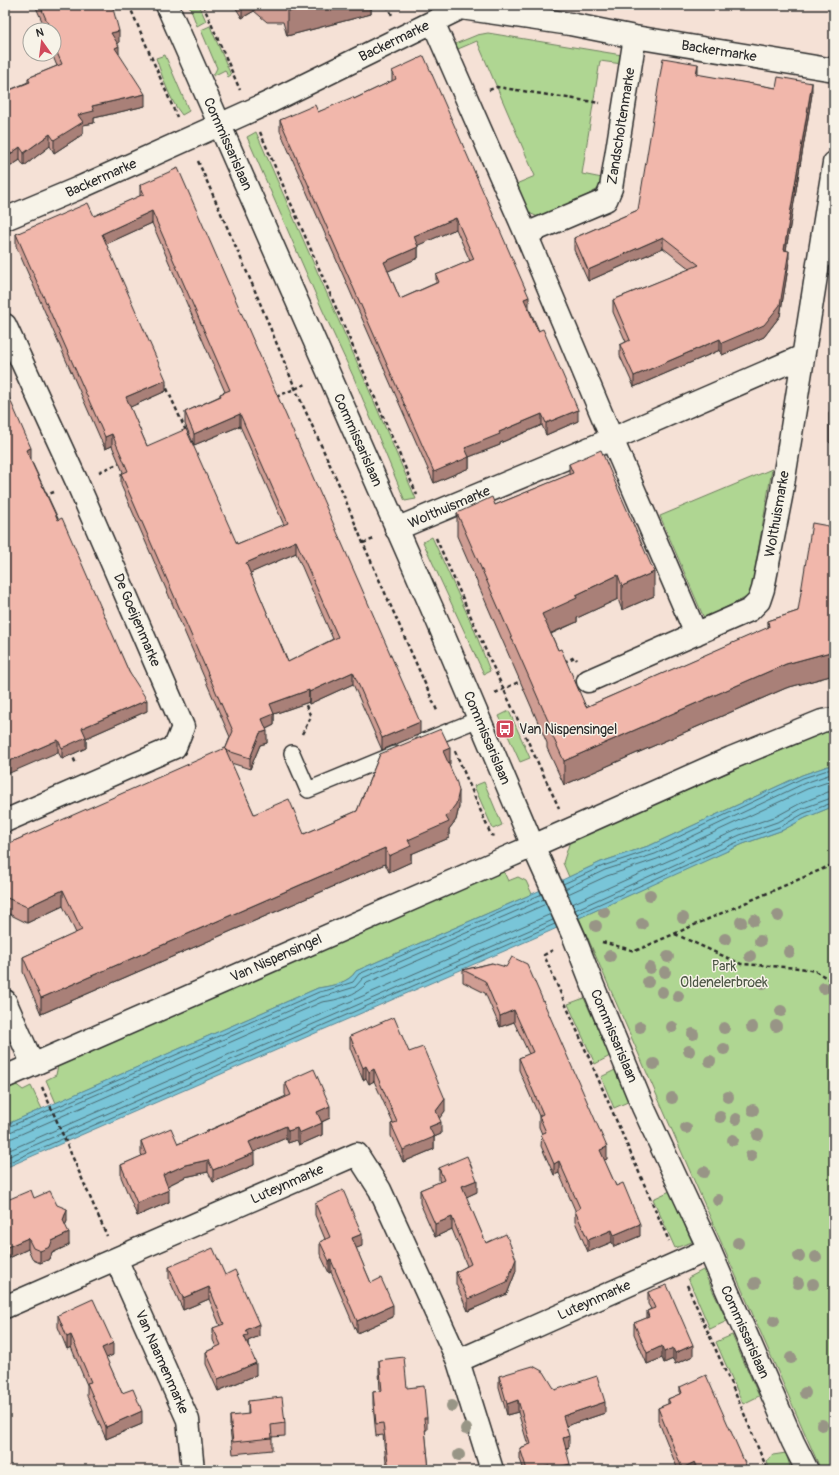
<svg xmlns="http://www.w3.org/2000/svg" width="839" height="1475" viewBox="0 0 839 1475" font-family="Pangolin,sans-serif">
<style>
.green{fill:#afd692;stroke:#6d805e}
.water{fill:#79c5d8;stroke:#5a8793}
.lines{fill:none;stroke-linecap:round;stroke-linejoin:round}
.shore{stroke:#4a6970;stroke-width:1}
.service-casing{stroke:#2b2b2b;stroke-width:18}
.minor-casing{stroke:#2b2b2b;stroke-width:25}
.tertiary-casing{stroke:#2b2b2b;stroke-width:25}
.path{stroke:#2b2b2b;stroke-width:2.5;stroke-dasharray:4 3;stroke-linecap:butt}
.service{stroke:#f7f3e8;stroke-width:15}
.minor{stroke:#f7f3e8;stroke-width:22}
.tertiary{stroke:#f7f3e8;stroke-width:22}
.tree{fill:#989586}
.wall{fill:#cf9d93;stroke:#2b2b2b;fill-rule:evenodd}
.shaded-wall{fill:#a98078;stroke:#2b2b2b}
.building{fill:#f1b7ab;stroke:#2b2b2b;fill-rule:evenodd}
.labels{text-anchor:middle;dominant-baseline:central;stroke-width:3;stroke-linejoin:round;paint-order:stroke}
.street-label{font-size:14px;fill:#2b2b2b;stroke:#f7f3e8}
.poi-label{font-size:14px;fill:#2b2b2b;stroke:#f7f3e8;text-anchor:start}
.park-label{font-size:14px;fill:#4c5645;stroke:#f7f3e8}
</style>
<rect width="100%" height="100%" fill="#f5e1d6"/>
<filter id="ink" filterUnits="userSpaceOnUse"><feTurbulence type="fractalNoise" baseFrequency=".025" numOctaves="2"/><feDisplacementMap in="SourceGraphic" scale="8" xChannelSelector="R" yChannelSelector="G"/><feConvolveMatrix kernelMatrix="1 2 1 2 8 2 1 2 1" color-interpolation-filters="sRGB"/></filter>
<g filter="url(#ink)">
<path class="green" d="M 189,5 L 199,5 L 206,21 L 197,26 Z
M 210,26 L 231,75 L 228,77 L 225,70 L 213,76 L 217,68 L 201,30 Z
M 488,33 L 622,55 L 622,64 L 600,61 L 582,174 L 602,178 L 598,189 L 586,196 L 538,217 L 527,212 L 516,184 L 535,176 L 477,41 L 458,49 L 455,44 L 477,35 Z
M 165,55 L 189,111 L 182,115 C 169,99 163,78 156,58 Z
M 256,132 L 363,376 L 416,499 L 405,501 L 354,378 L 322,309 L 247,137 Z
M 772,469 L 751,593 L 747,597 L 704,618 L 660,516 Z
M 432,537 L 474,629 L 490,671 L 484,674 L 423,542 Z
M 509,711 L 530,758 L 520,762 L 499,716 Z
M 834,729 L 834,764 L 802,775 L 651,845 L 601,862 L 569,877 L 563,863 L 570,841 L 801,741 Z
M 484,782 L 502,825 L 493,829 L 474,786 Z
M 834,806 L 834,1470 L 821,1470 L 579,918 L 686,869 L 743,844 L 783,830 L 805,818 Z
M 503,870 L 508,881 L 518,877 L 526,881 L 532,894 L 356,971 C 349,983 331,986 318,988 L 56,1103 L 46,1080 L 56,1075 L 58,1065 Z
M 584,998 L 610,1056 L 595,1064 L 568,1004 Z
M 617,1069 L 630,1101 L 614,1108 L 601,1077 Z
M 14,1083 L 23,1090 L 31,1086 L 42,1109 L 5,1125 L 5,1087 Z
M 670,1191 L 692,1242 L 675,1248 L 653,1199 Z
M 703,1270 L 727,1321 L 710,1329 L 688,1278 Z
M 732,1335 L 759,1396 L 743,1404 L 716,1342 Z
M 786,1453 L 791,1470 L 771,1470 L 766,1461 L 773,1455 Z"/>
<path class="water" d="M 834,764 L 834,806 L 805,818 L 783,830 L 743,844 L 548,932 L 5,1168 L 5,1125 L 318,988 C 331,986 349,983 356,971 L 532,894 L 601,862 L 651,845 L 802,775 Z"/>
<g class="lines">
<path class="shore" d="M 563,884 L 603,866 L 653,849 L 803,778 L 834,768
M 565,889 L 605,870 L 655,854 L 805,783 L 834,773
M 568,894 L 607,876 L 657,859 L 807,789 L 834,780
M 572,904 L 737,830 L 777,816 L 799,804 L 828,792 L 834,791
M 575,910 L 740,835 L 780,821 L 801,809 L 834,797
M 577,914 L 742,840 L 782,826 L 803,814 L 834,802
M 5,1128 L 57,1107 L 319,992 L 328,990 L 353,982 L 359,974 L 542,894
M 5,1133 L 10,1132 L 321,997 L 329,995 L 355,987 L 363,978 L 544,899
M 5,1139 L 12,1138 L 322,1002 C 338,1000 357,995 367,983 L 546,904
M 5,1152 L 551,914
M 5,1158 L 553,920
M 5,1164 L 555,924"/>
<g class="service-casing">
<path id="service" d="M 424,741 L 479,719
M 292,753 L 308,790 L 395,754"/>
</g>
<g class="minor-casing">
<path id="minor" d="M 433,22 L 526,234 L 612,439 L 696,634
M 5,219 L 79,188 L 268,103 L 461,8 L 570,24 L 635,37 L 834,70
M 526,234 L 606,200 L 611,188 L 635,37
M 5,325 L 77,482 L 183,727 L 175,747 L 5,821
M 396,529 L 612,439 L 803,356
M 588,681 L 750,610 L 759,601 L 763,589 L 781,497 L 834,163
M 5,1001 L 33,1065
M 5,1077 L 533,846 L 731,758 L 822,721 L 834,719
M 116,1259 L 188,1420 L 193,1470
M 5,1307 L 357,1154 L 380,1190 L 458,1361 L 492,1470
M 458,1361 L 709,1249"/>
</g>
<g class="tertiary-casing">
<path id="tertiary" d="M 167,5 L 438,622 L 533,846 L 574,937 L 593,986 L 643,1107 L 709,1249 L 793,1442 L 807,1470"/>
</g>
<path class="path" d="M 129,5 L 177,117
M 203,5 L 240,90
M 387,5 L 392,15
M 489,90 L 497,87 L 600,103
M 260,132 L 417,495
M 198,161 L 253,286 L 295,388 L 341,489 L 363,543 L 438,713
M 164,382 L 186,431
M 276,397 L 306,384
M 99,472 L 122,462
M 44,496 L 54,492
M 436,538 L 490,660 L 559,808
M 363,543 L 374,539
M 564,662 L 575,657 L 577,660
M 495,693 L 523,680
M 302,734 L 311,717 L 304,701
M 455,751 L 491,835 L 495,836
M 71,752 L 76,764
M 675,934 L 741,964 L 800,968 L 815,971 L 834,982
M 602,942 L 635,951 L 834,864
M 553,950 L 544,955 L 669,1241
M 42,1087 L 107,1236
M 687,1285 L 743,1411 L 761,1455 L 768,1470"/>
<use href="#service" class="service"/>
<use href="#minor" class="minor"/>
<use href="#tertiary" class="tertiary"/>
</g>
<g class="tree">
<circle cx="650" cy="895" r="6"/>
<circle cx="604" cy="912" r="6"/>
<circle cx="778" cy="916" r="6"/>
<circle cx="683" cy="918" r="6"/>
<circle cx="754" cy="920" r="6"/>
<circle cx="741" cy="922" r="6"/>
<circle cx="642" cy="924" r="6"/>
<circle cx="596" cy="926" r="6"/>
<circle cx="725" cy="939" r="6"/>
<circle cx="760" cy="941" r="6"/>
<circle cx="789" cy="952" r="6"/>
<circle cx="610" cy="956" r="6"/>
<circle cx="750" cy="956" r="6"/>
<circle cx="668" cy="957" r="6"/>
<circle cx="650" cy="968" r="6"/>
<circle cx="665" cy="972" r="6"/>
<circle cx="648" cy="982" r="6"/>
<circle cx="763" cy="983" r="6"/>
<circle cx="824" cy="988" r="6"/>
<circle cx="662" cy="992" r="6"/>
<circle cx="678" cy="996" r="6"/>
<circle cx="781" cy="1011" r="6"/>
<circle cx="776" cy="1026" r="6"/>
<circle cx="640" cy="1027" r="6"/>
<circle cx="672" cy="1027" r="6"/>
<circle cx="752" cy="1027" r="6"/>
<circle cx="724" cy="1028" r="6"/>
<circle cx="693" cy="1034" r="6"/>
<circle cx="724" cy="1049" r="6"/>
<circle cx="689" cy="1051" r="6"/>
<circle cx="710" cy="1061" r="6"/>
<circle cx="654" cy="1064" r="6"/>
<circle cx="728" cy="1097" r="6"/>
<circle cx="672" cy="1098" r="6"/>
<circle cx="753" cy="1110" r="6"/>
<circle cx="720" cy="1117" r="6"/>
<circle cx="736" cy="1119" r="6"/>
<circle cx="686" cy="1128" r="6"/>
<circle cx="758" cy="1135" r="6"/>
<circle cx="733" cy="1140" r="6"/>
<circle cx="751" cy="1156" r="6"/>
<circle cx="704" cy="1172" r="6"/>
<circle cx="718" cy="1200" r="6"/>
<circle cx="738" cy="1243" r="6"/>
<circle cx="799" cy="1256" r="6"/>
<circle cx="816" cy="1257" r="6"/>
<circle cx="755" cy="1283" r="6"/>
<circle cx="798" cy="1283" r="6"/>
<circle cx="813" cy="1284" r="6"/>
<circle cx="774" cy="1321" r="6"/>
<circle cx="791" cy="1358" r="6"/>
<circle cx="805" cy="1393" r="6"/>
<circle cx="452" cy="1406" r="6"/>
<circle cx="822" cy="1425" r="6"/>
<circle cx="466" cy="1429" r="6"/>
<circle cx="459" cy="1455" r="6"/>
</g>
<path class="wall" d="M 35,5 L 112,5 L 119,43 L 117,43 L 119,55 L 145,106 L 94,118 L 94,123 L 83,125 L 83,134 L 54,153 L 50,146 L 24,166 L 20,160 L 5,170 L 5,92 L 28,82 L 28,78 L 57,66 L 52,54 L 54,54 L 54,30 L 45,30 L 45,28 Z
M 234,5 L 371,5 L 371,14 L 287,36 L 283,22 L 267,22 L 254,11 L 242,18 Z
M 392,71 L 529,308 L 578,421 L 546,435 L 542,425 L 500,443 L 500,445 L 469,457 L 469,468 L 434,483 L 280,131 L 280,120 L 318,112 L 354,99 L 392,81 ZM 456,229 L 470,261 L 436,275 L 436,283 L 400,299 L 388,271 L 418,258 L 418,245 Z
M 698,75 L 812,94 L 786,250 L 789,262 L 780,316 L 764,337 L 722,355 L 720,350 L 634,387 L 620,356 L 620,345 L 626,342 L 613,312 L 613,300 L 690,269 L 663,248 L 588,281 L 574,250 L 574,238 L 638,210 Z
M 140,185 L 420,734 L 382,750 L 353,684 L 309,704 L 309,702 L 274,714 L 274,725 L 266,729 L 267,743 L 260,745 L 250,769 L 231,763 L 254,814 L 304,834 L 357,811 L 380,754 L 450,764 L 449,764 L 459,807 L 456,820 L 449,829 L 449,838 L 411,854 L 411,862 L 389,872 L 385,864 L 41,1014 L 23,972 L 23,957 L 76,933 L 63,906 L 27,923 L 5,912 L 5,845 L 225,750 L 230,737 L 121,485 L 121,474 L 123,472 L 112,446 L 105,449 L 16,246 L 16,234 L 94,216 L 140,196 ZM 152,223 L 225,392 L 220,394 L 220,396 L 185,412 L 185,424 L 194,445 L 240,426 L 284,525 L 237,544 L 147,446 L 130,407 L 166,391 L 106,244 ZM 296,553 L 333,639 L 288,662 L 250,573 Z
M 5,388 L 31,460 L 147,711 L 86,738 L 86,748 L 62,759 L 58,752 Z
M 834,404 L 834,446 L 829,442 L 829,413 Z
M 569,464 L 654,596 L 622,610 L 618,599 L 577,618 L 577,622 L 551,634 L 558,650 L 586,707 L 768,628 L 768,621 L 798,611 L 834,527 L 834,675 L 786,688 L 564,785 L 547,748 L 547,743 L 457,536 L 457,513 L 495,505 L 569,475 Z
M 492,963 L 607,1159 L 604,1160 L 616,1186 L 640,1236 L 614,1247 L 612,1242 L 588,1252 L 575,1222 L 575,1210 L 559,1173 L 554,1175 L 541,1146 L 542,1134 L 539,1127 L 539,1116 L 519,1070 L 519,1058 L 529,1054 L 514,1022 L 500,1027 L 485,993 L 463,982 L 463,970 Z
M 350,1036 L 409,1052 L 445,1111 L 439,1118 L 441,1134 L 434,1137 L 434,1149 L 403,1162 L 391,1136 L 391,1124 L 393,1123 L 374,1081 L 369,1084 L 366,1078 L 363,1080 L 350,1048 Z
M 285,1082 L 330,1118 L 322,1122 L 322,1135 L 299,1145 L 297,1140 L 288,1143 L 286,1138 L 253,1152 L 254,1165 L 213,1182 L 208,1172 L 185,1177 L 167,1186 L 169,1202 L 137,1216 L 121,1177 L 121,1165 L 142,1156 L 141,1153 L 141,1141 L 178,1144 L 286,1096 L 285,1094 Z
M 439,1168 L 477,1192 L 466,1197 L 486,1243 L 516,1271 L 507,1294 L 468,1311 L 456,1284 L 456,1272 L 467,1266 L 452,1229 L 435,1237 L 420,1203 L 420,1190 L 440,1182 L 439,1180 Z
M 34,1198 L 57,1205 L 67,1221 L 65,1225 L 69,1245 L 52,1253 L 50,1259 L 40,1263 L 33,1260 L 28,1249 L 5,1260 Z
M 315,1203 L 362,1246 L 356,1248 L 371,1283 L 393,1317 L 357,1333 L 331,1272 L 329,1273 L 320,1254 L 320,1242 L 325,1239 L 315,1215 Z
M 169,1267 L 225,1275 L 259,1336 L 248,1341 L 248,1345 L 256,1375 L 218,1391 L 206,1364 L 206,1352 L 216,1347 L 213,1340 L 213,1328 L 220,1326 L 209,1299 L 183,1310 L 169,1279 Z
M 648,1292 L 693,1356 L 675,1364 L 673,1359 L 664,1363 L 662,1358 L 647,1364 L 634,1334 L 634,1323 L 647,1318 L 647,1311 L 651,1309 L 648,1304 Z
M 58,1315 L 113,1355 L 106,1358 L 122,1393 L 142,1424 L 106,1439 L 87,1396 L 87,1385 L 71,1347 L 67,1349 L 58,1327 Z
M 379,1360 L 407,1388 L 427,1418 L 427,1430 L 425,1430 L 429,1470 L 387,1470 L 383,1435 L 376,1436 L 373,1404 L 373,1392 L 380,1391 L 379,1372 Z
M 499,1376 L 555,1390 L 605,1413 L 566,1426 L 569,1447 L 566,1449 L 570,1470 L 524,1470 L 520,1459 L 520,1448 L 528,1445 L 518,1412 L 507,1415 L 499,1387 Z
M 680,1387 L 748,1470 L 678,1470 L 658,1420 L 658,1408 L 668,1404 L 668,1399 L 680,1394 Z
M 248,1401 L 285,1423 L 285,1436 L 272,1437 L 272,1450 L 233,1454 L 230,1428 L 230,1416 L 248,1415 Z"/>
<path class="shaded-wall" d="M 242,5 L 254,5 L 254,11 L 242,18 Z
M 312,5 L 371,5 L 371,14 L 287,36 L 287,12 Z
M 119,31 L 119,43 L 111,45 L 111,33 Z
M 119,46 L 119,59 L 115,48 Z
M 698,64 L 698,75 L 696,74 Z
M 812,83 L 812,94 L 784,262 L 784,250 Z
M 145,94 L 145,106 L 94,118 L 94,123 L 83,125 L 83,134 L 54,153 L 54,140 L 78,115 L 92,106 Z
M 50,134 L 50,146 L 24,166 L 24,153 Z
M 20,147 L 20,160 L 5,170 L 5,158 Z
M 152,211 L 152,223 L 102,246 L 102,234 Z
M 456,218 L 456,229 L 414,247 L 414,236 Z
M 663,237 L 663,248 L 588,281 L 588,270 Z
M 418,247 L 418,258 L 384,273 L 384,262 Z
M 789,251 L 789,262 L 780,316 L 764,337 L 722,355 L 722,343 Z
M 529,297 L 529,308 L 524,310 L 524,299 Z
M 720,339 L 720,350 L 634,387 L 634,376 Z
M 166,380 L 166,391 L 126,409 L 126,397 Z
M 578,410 L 578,421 L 546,435 L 546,423 Z
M 240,414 L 240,426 L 194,445 L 194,434 Z
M 542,414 L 542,425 L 500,443 L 500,445 L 469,457 L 469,468 L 434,483 L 434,472 L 465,448 L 499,432 Z
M 112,434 L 112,446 L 105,449 L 105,437 Z
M 31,448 L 31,460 L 26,462 L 26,450 Z
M 296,541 L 296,553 L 246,575 L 246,563 Z
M 654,572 L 654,596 L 622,610 L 622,586 Z
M 618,575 L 618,599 L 577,618 L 577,622 L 542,637 L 542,614 L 576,595 Z
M 834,651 L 834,675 L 786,688 L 564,785 L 564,761 L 786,664 Z
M 353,672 L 353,684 L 309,704 L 309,692 Z
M 309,690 L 309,702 L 274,714 L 274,725 L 262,731 L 262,719 L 270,704 Z
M 147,700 L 147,711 L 86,738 L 86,748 L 62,759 L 62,748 L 82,728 Z
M 420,722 L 420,734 L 382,750 L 382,738 Z
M 267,731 L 267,743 L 260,745 L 250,769 L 250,758 L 260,733 Z
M 58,740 L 58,752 L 5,775 L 5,763 Z
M 450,748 L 450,764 L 443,767 L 443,751 Z
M 459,791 L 459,807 L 456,820 L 449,829 L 449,838 L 411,854 L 411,862 L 389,872 L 389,856 L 408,840 L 446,817 Z
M 385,848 L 385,864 L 41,1014 L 41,998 Z
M 63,890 L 63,906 L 27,923 L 27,907 Z
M 514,1010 L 514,1022 L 500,1027 L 500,1016 Z
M 366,1066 L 366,1078 L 363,1080 L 363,1068 Z
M 374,1069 L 374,1081 L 369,1084 L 369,1072 Z
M 445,1099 L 445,1111 L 436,1123 L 436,1111 Z
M 330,1106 L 330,1118 L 317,1124 L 317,1112 Z
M 441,1122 L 441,1134 L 434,1137 L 434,1149 L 403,1162 L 403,1150 L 429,1127 Z
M 322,1123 L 322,1135 L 299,1145 L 299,1133 Z
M 286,1126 L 286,1138 L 249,1154 L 249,1142 Z
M 297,1128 L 297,1140 L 288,1143 L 288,1131 Z
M 607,1147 L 607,1159 L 600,1162 L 600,1150 Z
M 254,1153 L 254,1165 L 213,1182 L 213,1170 Z
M 208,1160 L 208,1172 L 185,1177 L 163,1188 L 163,1175 L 185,1165 Z
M 559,1161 L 559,1173 L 554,1175 L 554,1164 Z
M 477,1180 L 477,1192 L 462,1199 L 462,1186 Z
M 169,1190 L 169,1202 L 137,1216 L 137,1203 Z
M 67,1209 L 67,1221 L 63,1231 L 63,1220 Z
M 452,1217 L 452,1229 L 435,1237 L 435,1224 Z
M 640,1224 L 640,1236 L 614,1247 L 614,1235 Z
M 612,1230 L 612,1242 L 588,1252 L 588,1240 Z
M 69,1233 L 69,1245 L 52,1253 L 50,1259 L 40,1263 L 40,1251 L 52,1241 Z
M 362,1234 L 362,1246 L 352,1250 L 352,1238 Z
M 28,1238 L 28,1249 L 5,1260 L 5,1248 Z
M 516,1259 L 516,1271 L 507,1294 L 468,1311 L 468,1299 Z
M 331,1260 L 331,1272 L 329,1273 L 329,1261 Z
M 209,1287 L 209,1299 L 183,1310 L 183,1298 Z
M 393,1305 L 393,1317 L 357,1333 L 357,1321 Z
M 259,1324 L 259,1336 L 248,1341 L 248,1347 L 244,1336 L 246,1330 Z
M 71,1335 L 71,1347 L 67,1349 L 67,1337 Z
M 113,1343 L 113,1355 L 102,1360 L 102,1348 Z
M 693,1345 L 693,1356 L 675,1364 L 675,1353 Z
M 662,1346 L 662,1358 L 647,1364 L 647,1353 Z
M 673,1348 L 673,1359 L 664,1363 L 664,1352 Z
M 256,1363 L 256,1375 L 218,1391 L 218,1379 Z
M 518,1400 L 518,1412 L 507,1415 L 507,1404 Z
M 605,1402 L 605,1413 L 563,1427 L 563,1416 Z
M 142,1411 L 142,1424 L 106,1439 L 106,1427 Z
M 569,1436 L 569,1447 L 563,1449 L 563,1438 Z
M 695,1462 L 695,1470 L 682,1470 L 682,1468 Z
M 570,1464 L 570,1470 L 550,1470 L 550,1469 Z
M 549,1466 L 549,1470 L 535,1470 Z"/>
<path class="building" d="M 40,5 L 112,5 L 119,31 L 111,33 L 119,46 L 115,48 L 145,94 L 92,106 L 94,111 L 78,115 L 83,122 L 54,140 L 50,134 L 24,153 L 20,147 L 5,158 L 5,92 L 30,82 L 28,78 L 62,64 L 54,46 L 54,30 L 47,30 L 45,25 L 48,24 Z
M 285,5 L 312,5 L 287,12 Z
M 424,56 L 529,297 L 524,299 L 538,331 L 543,329 L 578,410 L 546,423 L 542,414 L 499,432 L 500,434 L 465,448 L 469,457 L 434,472 L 280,120 L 315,105 L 318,112 L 353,97 L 354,99 L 396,79 L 392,71 ZM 456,218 L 474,259 L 436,275 L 439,282 L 400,299 L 384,262 L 418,247 L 414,236 Z
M 663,58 L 698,64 L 696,74 L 776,88 L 778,77 L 812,83 L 784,250 L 789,251 L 780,305 L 764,325 L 722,343 L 720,339 L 634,376 L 620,345 L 630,340 L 613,300 L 699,265 L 663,237 L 588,270 L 574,238 L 638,210 Z
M 178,168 L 420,722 L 382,738 L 353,672 L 309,692 L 309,690 L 270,704 L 274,714 L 262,719 L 267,731 L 260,733 L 250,758 L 225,750 L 233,731 L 121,474 L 128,471 L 112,434 L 105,437 L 16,234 L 88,203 L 94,216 L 144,194 L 140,185 ZM 152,211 L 230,390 L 220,394 L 221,396 L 185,412 L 194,434 L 240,414 L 288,523 L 237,544 L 186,429 L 147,446 L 126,397 L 166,380 L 102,234 ZM 296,541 L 338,637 L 288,662 L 246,563 Z
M 5,388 L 31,448 L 26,450 L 58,520 L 62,518 L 129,672 L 147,700 L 82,728 L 86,737 L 62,748 L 58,740 L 5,763 Z
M 834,404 L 834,416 L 829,413 Z
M 601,450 L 654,572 L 622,586 L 618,575 L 576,595 L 577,598 L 542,614 L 558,650 L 561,649 L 586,707 L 769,627 L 768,621 L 798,611 L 812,523 L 834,527 L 834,651 L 786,664 L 564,761 L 547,724 L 549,723 L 457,513 L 492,497 L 495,505 L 573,473 L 569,464 Z
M 441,729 L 450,748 L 443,751 L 457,783 L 459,791 L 456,804 L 446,817 L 449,822 L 408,840 L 411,846 L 389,856 L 385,848 L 41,998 L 23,957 L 82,930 L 63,890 L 27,907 L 5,897 L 5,845 L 225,748 L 254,814 L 289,799 L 304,834 L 357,811 L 380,754 Z
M 512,957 L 527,964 L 607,1147 L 600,1150 L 616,1186 L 623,1183 L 640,1224 L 614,1235 L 612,1230 L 588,1240 L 575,1211 L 580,1208 L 559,1161 L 554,1164 L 541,1134 L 546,1132 L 539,1116 L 543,1114 L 519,1058 L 533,1052 L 514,1010 L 500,1016 L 485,981 L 463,970 L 492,963 L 506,967 Z
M 394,1017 L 409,1052 L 423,1047 L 445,1099 L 436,1111 L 441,1122 L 429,1127 L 434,1137 L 403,1150 L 391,1124 L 397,1122 L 374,1069 L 369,1072 L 366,1066 L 363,1068 L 350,1036 Z
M 314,1069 L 330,1106 L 317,1112 L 322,1123 L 299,1133 L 297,1128 L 288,1131 L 286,1126 L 249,1142 L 254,1153 L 213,1170 L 208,1160 L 185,1165 L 163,1175 L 169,1190 L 137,1203 L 121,1165 L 146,1154 L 141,1141 L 171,1128 L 178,1144 L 291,1095 L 285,1082 Z
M 467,1156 L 477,1180 L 462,1186 L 486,1243 L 506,1234 L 516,1259 L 507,1282 L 468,1299 L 456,1272 L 471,1264 L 452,1217 L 435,1224 L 420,1190 L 444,1180 L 439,1168 Z
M 31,1190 L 34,1198 L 50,1191 L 57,1205 L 67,1209 L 63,1220 L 69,1233 L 52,1241 L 50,1247 L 40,1251 L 33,1248 L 28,1238 L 5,1248 L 5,1201 Z
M 343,1190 L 362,1234 L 352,1238 L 371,1283 L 381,1278 L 393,1305 L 357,1321 L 331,1260 L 329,1261 L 320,1242 L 330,1237 L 315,1203 Z
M 213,1248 L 225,1275 L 235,1270 L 259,1324 L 246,1330 L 248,1335 L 244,1336 L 256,1363 L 218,1379 L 206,1352 L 221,1345 L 213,1328 L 224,1324 L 209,1287 L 183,1298 L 169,1267 Z
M 667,1285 L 693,1345 L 675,1353 L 673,1348 L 664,1352 L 662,1346 L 647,1353 L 634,1323 L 649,1317 L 647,1311 L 655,1308 L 648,1292 Z
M 93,1299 L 113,1343 L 102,1348 L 122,1393 L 133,1389 L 142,1411 L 106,1427 L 87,1383 L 91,1382 L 71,1335 L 67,1337 L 58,1315 Z
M 404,1357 L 407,1388 L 424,1386 L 427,1418 L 424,1418 L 429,1470 L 389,1470 L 383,1423 L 376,1424 L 373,1392 L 382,1391 L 379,1360 Z
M 533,1366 L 544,1372 L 555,1390 L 597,1376 L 605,1402 L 563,1416 L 569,1436 L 563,1438 L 570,1464 L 550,1469 L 549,1466 L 535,1470 L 527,1470 L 520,1448 L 531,1444 L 518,1400 L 507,1404 L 499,1376 Z
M 706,1375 L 748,1470 L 699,1470 L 695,1462 L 682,1468 L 658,1408 L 670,1403 L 668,1399 L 682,1393 L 680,1387 Z
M 282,1397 L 285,1423 L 271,1425 L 272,1438 L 233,1442 L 230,1416 L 249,1414 L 248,1401 Z"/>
</g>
<defs>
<g id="bus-square" transform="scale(1)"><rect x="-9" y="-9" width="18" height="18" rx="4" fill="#d1495b" stroke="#f7f3e8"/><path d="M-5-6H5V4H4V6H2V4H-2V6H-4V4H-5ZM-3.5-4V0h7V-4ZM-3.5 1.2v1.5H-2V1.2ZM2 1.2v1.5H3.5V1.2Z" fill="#fff"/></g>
</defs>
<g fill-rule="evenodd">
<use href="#bus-square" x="505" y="729"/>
</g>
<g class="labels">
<g class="street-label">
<text transform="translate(394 41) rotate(-26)">Backermarke</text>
<text transform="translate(719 51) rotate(9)">Backermarke</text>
<text transform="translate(621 126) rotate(-81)">Zandscholtenmarke</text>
<text transform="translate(228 144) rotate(66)">Commissarislaan</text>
<text transform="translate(101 178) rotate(-24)">Backermarke</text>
<text transform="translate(358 440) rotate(66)">Commissarislaan</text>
<text transform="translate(449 507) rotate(-23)">Wolthuismarke</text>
<text transform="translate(777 514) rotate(-80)">Wolthuismarke</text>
<text transform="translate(137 620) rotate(67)">De Goeijenmarke</text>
<text transform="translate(487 738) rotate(67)">Commissarislaan</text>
<text transform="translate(276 958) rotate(-24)">Van Nispensingel</text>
<text transform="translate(614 1036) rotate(67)">Commissarislaan</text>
<text transform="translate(287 1184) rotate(-24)">Luteynmarke</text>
<text transform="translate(594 1300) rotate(-24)">Luteynmarke</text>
<text transform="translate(745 1332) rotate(66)">Commissarislaan</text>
<text transform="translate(162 1362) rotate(66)">Van Naamenmarke</text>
</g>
<g class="poi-label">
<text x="519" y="729">Van Nispensingel</text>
</g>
<g class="park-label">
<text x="724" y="966">Park<tspan x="724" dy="16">Oldenelerbroek</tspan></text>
</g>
</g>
<rect width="839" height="1475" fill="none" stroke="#f7f3e8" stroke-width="20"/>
<rect x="10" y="10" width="819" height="1455" fill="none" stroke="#2b2b2b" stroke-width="1.5" filter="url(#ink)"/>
<g transform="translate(42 42) rotate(346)"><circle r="19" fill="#f7f3e8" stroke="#a5a39c"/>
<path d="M0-3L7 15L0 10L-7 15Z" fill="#d1495b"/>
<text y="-6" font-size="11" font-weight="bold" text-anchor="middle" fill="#2b2b2b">N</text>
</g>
</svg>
